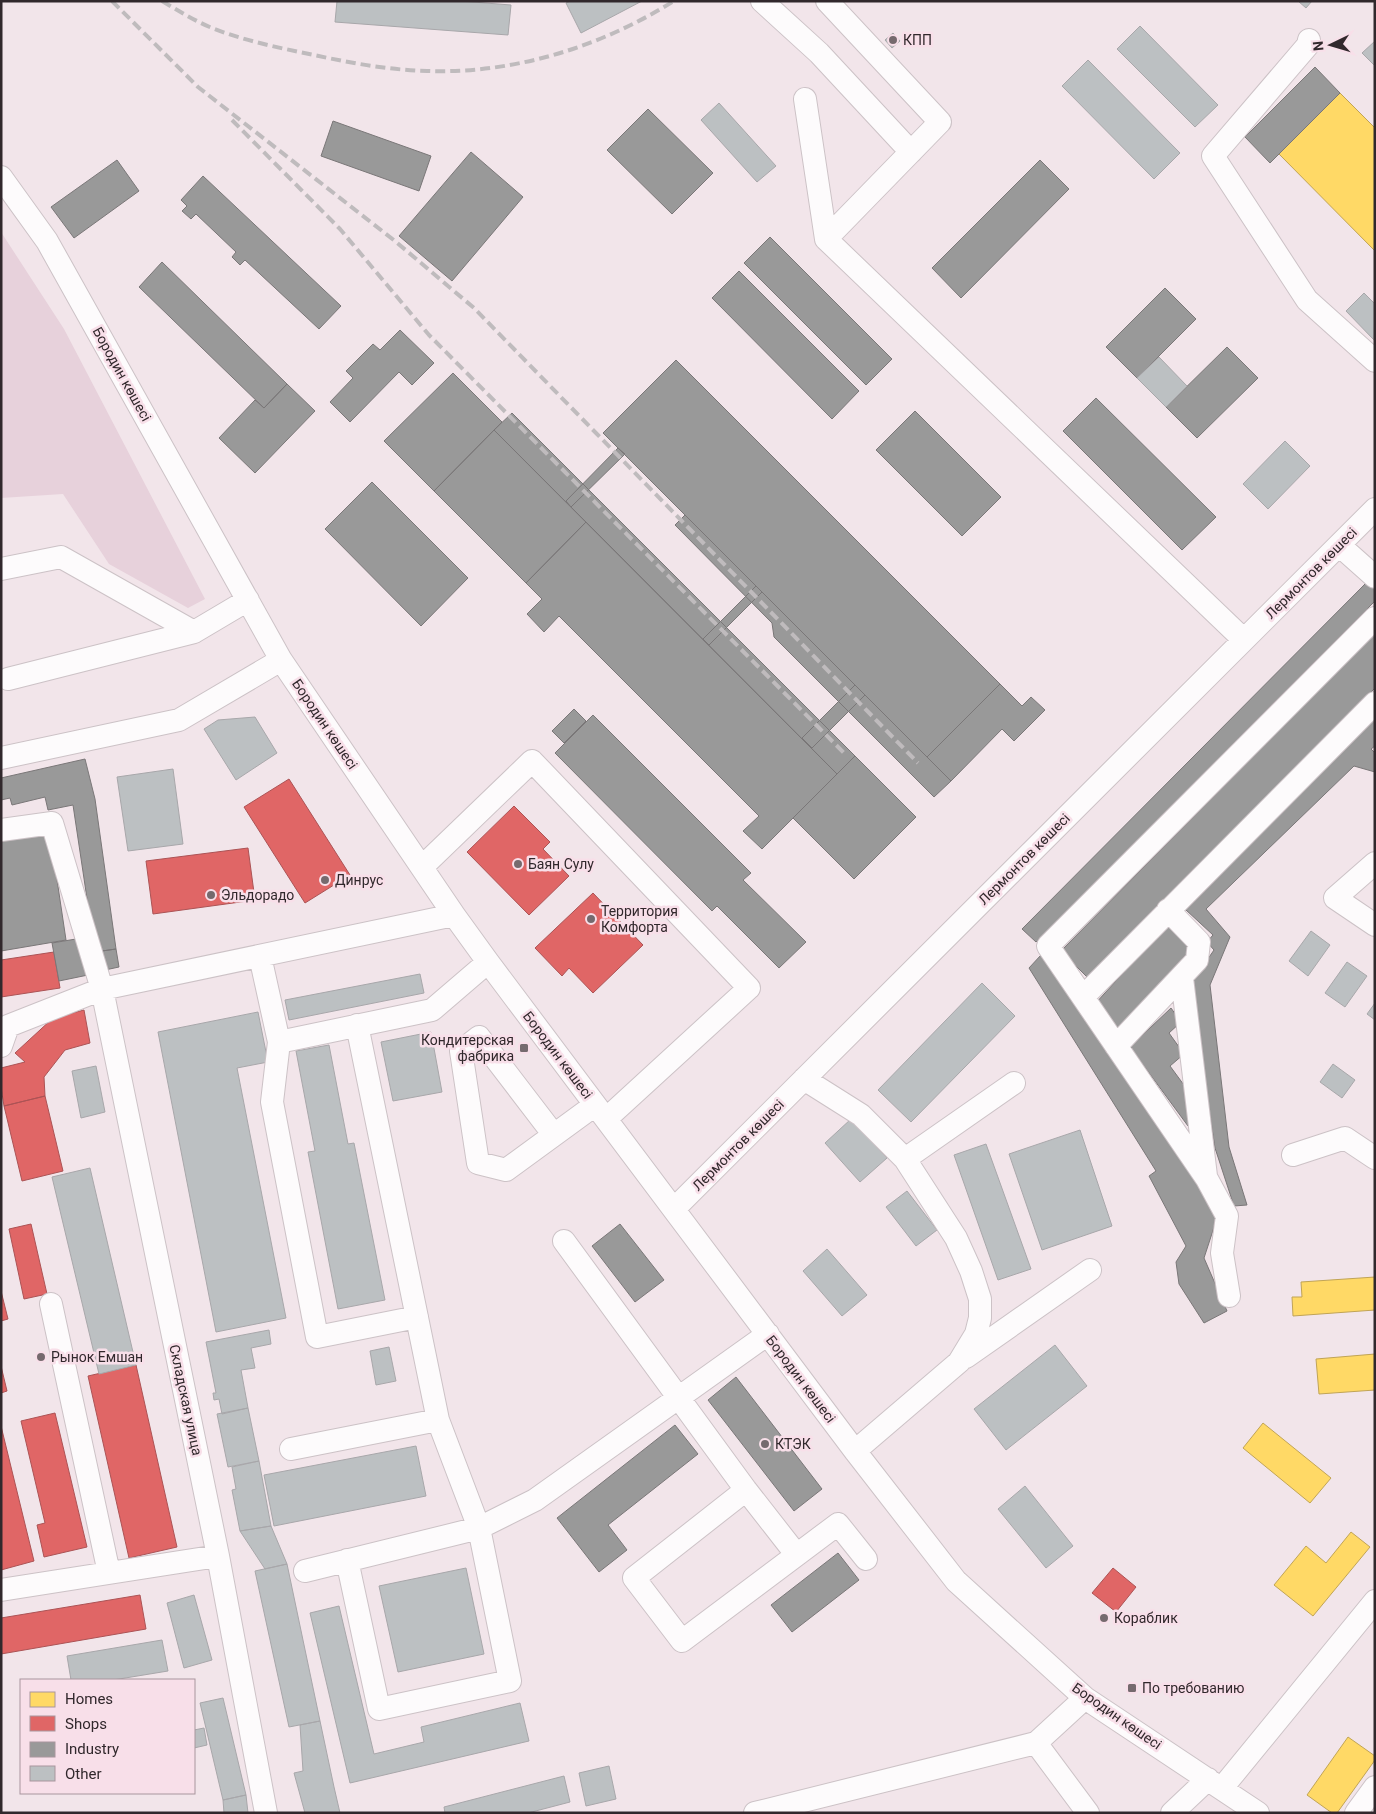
<svg xmlns="http://www.w3.org/2000/svg" width="1376" height="1814" viewBox="0 0 1376 1814" font-family="Roboto,sans-serif">
<style>
.green{fill:#e7d1db}
.homes{fill:#ffd966;stroke:#c1a455}
.shops{fill:#e06666;stroke:#ac5355}
.industry{fill:#999;stroke:#7a7778}
.building{fill:#bcc0c2;stroke:#a8a7aa}
.lines{fill:none;stroke-linecap:round;stroke-linejoin:round}
.minor-casing{stroke:#ccc2c6;stroke-width:24}
.minor{stroke:#fdfbfc;stroke-width:22}
.rail{stroke:#bfbbbd;stroke-width:4;stroke-dasharray:10 5;stroke-linecap:butt}
.poi-dot{fill:#756a6e;stroke:#f8dfe9;stroke-width:2}
.labels{text-anchor:middle;dominant-baseline:central;stroke-width:5;stroke-linejoin:round;paint-order:stroke}
.poi-label{font-size:14px;fill:#31282c;stroke:#f8dfe9;text-anchor:start}
.street-label{font-size:14px;fill:#31282c;stroke:#f8dfe9}
</style>
<rect width="100%" height="100%" fill="#f2e5ea"/>
<path class="green" d="M 1,232 L 64,329 L 205,599 L 188,608 L 109,564 L 63,494 L 1,498 Z"/>
<path class="homes" d="M 1340,93 L 1375,128 L 1375,251 L 1279,154 Z
M 1375,1277 L 1375,1310 L 1293,1316 L 1292,1297 L 1302,1297 L 1301,1282 Z
M 1375,1354 L 1375,1390 L 1319,1394 L 1316,1359 Z
M 1263,1423 L 1331,1478 L 1310,1503 L 1243,1448 Z
M 1351,1532 L 1370,1547 L 1313,1616 L 1274,1585 L 1306,1546 L 1326,1563 Z
M 1348,1737 L 1375,1756 L 1375,1760 L 1337,1813 L 1332,1813 L 1307,1795 Z"/>
<path class="shops" d="M 289,779 L 350,875 L 305,903 L 244,807 Z
M 514,806 L 550,842 L 543,849 L 569,876 L 529,915 L 467,852 Z
M 248,848 L 255,900 L 153,914 L 146,861 Z
M 593,893 L 643,945 L 593,993 L 569,968 L 562,976 L 535,948 Z
M 54,952 L 60,988 L 1,997 L 1,960 Z
M 84,1010 L 90,1043 L 65,1050 L 44,1077 L 45,1096 L 4,1106 L 1,1087 L 1,1068 L 25,1062 L 15,1053 L 53,1018 Z
M 45,1096 L 63,1171 L 22,1181 L 4,1106 Z
M 31,1224 L 47,1294 L 24,1299 L 9,1229 Z
M 1,1291 L 8,1319 L 1,1321 Z
M 136,1365 L 177,1547 L 129,1558 L 88,1376 Z
M 1,1366 L 7,1391 L 1,1393 Z
M 55,1413 L 87,1547 L 44,1557 L 37,1525 L 45,1523 L 21,1421 Z
M 1,1426 L 34,1561 L 1,1570 Z
M 1113,1568 L 1136,1587 L 1116,1612 L 1092,1593 Z
M 140,1595 L 146,1629 L 1,1654 L 1,1618 Z"/>
<path class="industry" d="M 1315,67 L 1340,93 L 1270,163 L 1245,137 Z
M 648,109 L 713,173 L 672,214 L 607,150 Z
M 333,121 L 431,156 L 419,191 L 321,156 Z
M 471,152 L 523,197 L 452,281 L 399,236 Z
M 117,160 L 139,191 L 74,238 L 51,207 Z
M 1040,160 L 1069,189 L 961,298 L 932,268 Z
M 203,176 L 341,306 L 319,329 L 245,260 L 240,265 L 232,257 L 236,252 L 196,214 L 191,219 L 182,211 L 187,206 L 181,200 Z
M 770,237 L 892,359 L 866,385 L 744,263 Z
M 162,262 L 287,384 L 264,408 L 139,287 Z
M 739,271 L 859,391 L 832,419 L 712,298 Z
M 1165,288 L 1196,319 L 1137,378 L 1106,347 Z
M 400,330 L 434,363 L 412,385 L 399,372 L 350,422 L 330,402 L 353,378 L 346,371 L 373,344 L 380,350 Z
M 1227,347 L 1258,378 L 1197,438 L 1166,407 Z
M 676,360 L 1000,684 L 927,757 L 603,433 Z
M 453,373 L 502,422 L 434,491 L 384,441 Z
M 287,384 L 315,411 L 255,473 L 219,438 L 255,400 L 264,408 Z
M 1096,398 L 1216,517 L 1182,550 L 1063,431 Z
M 915,411 L 1001,497 L 962,536 L 876,450 Z
M 512,413 L 855,756 L 837,774 L 494,430 Z
M 494,430 L 586,522 L 526,583 L 434,491 Z
M 618,448 L 625,454 L 571,507 L 566,501 Z
M 372,482 L 468,578 L 421,626 L 325,529 Z
M 685,515 L 951,781 L 934,797 L 774,637 L 772,623 L 675,525 Z
M 586,522 L 837,774 L 762,849 L 743,831 L 759,816 L 559,616 L 544,632 L 527,614 L 542,599 L 526,583 Z
M 1368,581 L 1375,588 L 1375,601 L 1036,942 L 1022,929 Z
M 756,586 L 762,592 L 709,645 L 703,639 Z
M 1375,633 L 1375,688 L 1088,978 L 1061,951 Z
M 1000,684 L 1022,706 L 1031,697 L 1045,710 L 1014,741 L 1002,729 L 951,781 L 927,757 Z
M 855,685 L 865,695 L 812,748 L 802,738 Z
M 574,709 L 586,721 L 564,743 L 552,731 Z
M 593,715 L 751,873 L 743,880 L 806,942 L 779,968 L 717,906 L 712,911 L 555,753 Z
M 1375,718 L 1375,746 L 1371,749 L 1375,753 L 1375,772 L 1354,766 L 1206,909 L 1230,937 L 1210,985 L 1229,1147 L 1247,1205 L 1234,1206 L 1215,1148 L 1190,985 L 1214,950 L 1207,942 L 1213,935 L 1186,910 Z
M 855,756 L 916,817 L 854,879 L 793,818 Z
M 85,759 L 95,799 L 116,949 L 95,952 L 73,805 L 48,810 L 45,797 L 12,805 L 10,798 L 1,800 L 1,778 Z
M 50,833 L 66,940 L 1,951 L 1,841 Z
M 1167,925 L 1192,948 L 1119,1028 L 1094,1005 Z
M 82,938 L 88,975 L 59,981 L 52,943 Z
M 116,949 L 119,967 L 105,970 L 102,951 Z
M 1041,955 L 1218,1215 L 1204,1258 L 1227,1311 L 1204,1323 L 1179,1284 L 1176,1262 L 1186,1246 L 1149,1176 L 1156,1171 L 1029,968 Z
M 1171,1008 L 1181,1022 L 1169,1033 L 1184,1054 L 1170,1066 L 1192,1096 L 1194,1117 L 1188,1126 L 1130,1047 Z
M 620,1224 L 664,1280 L 635,1302 L 592,1246 Z
M 736,1377 L 822,1489 L 794,1511 L 708,1400 Z
M 675,1425 L 698,1454 L 608,1525 L 627,1550 L 599,1572 L 557,1518 Z
M 838,1553 L 859,1580 L 792,1632 L 771,1605 Z"/>
<path class="building" d="M 337,1 L 460,1 L 511,5 L 508,35 L 335,22 Z
M 570,1 L 642,1 L 581,33 L 566,3 Z
M 1298,1 L 1312,1 L 1306,8 Z
M 1140,26 L 1218,105 L 1195,127 L 1117,49 Z
M 893,33 L 900,41 L 892,48 L 885,40 Z
M 1375,41 L 1375,66 L 1362,53 Z
M 1088,60 L 1180,153 L 1154,179 L 1062,86 Z
M 719,103 L 776,166 L 757,182 L 701,120 Z
M 1364,293 L 1375,304 L 1374,340 L 1346,311 Z
M 1159,357 L 1187,386 L 1166,407 L 1137,378 Z
M 1285,441 L 1310,466 L 1268,509 L 1243,484 Z
M 255,717 L 277,753 L 236,780 L 204,729 L 218,720 Z
M 173,769 L 183,844 L 128,851 L 117,777 Z
M 1311,931 L 1330,945 L 1308,976 L 1289,961 Z
M 1347,962 L 1367,976 L 1345,1007 L 1325,993 Z
M 420,974 L 424,993 L 289,1020 L 285,1000 Z
M 982,983 L 1015,1016 L 911,1122 L 878,1090 Z
M 1375,1003 L 1375,1020 L 1367,1014 Z
M 258,1012 L 268,1062 L 237,1068 L 286,1318 L 216,1332 L 158,1032 Z
M 431,1032 L 442,1092 L 393,1101 L 381,1042 Z
M 329,1045 L 348,1144 L 354,1143 L 385,1300 L 338,1309 L 308,1152 L 315,1151 L 296,1051 Z
M 1333,1064 L 1355,1080 L 1342,1098 L 1320,1082 Z
M 96,1066 L 105,1112 L 81,1118 L 72,1071 Z
M 851,1119 L 887,1158 L 860,1182 L 825,1143 Z
M 1080,1130 L 1112,1226 L 1042,1250 L 1009,1154 Z
M 986,1144 L 1031,1269 L 998,1280 L 954,1155 Z
M 90,1168 L 136,1365 L 99,1374 L 52,1177 Z
M 907,1191 L 937,1230 L 916,1246 L 886,1207 Z
M 827,1249 L 867,1295 L 842,1316 L 803,1271 Z
M 269,1330 L 271,1344 L 251,1348 L 255,1368 L 241,1370 L 248,1408 L 222,1414 L 219,1399 L 214,1400 L 213,1393 L 216,1393 L 206,1342 Z
M 1055,1345 L 1087,1386 L 1006,1450 L 974,1409 Z
M 389,1347 L 396,1381 L 376,1385 L 370,1351 Z
M 248,1408 L 259,1461 L 228,1467 L 217,1414 Z
M 416,1446 L 426,1496 L 274,1526 L 264,1475 Z
M 259,1461 L 271,1526 L 240,1531 L 232,1490 L 236,1489 L 232,1467 Z
M 1025,1486 L 1073,1546 L 1046,1568 L 998,1509 Z
M 271,1526 L 287,1564 L 265,1569 L 240,1531 Z
M 287,1564 L 320,1721 L 289,1727 L 255,1571 Z
M 466,1568 L 484,1654 L 398,1672 L 379,1586 Z
M 194,1595 L 212,1660 L 184,1668 L 167,1603 Z
M 339,1606 L 374,1754 L 424,1742 L 421,1727 L 520,1703 L 529,1741 L 350,1783 L 310,1613 Z
M 162,1640 L 168,1671 L 113,1680 L 71,1680 L 67,1656 Z
M 223,1698 L 246,1795 L 223,1800 L 200,1703 Z
M 320,1721 L 334,1787 L 340,1813 L 305,1813 L 294,1773 L 303,1771 L 300,1725 Z
M 204,1728 L 207,1745 L 194,1748 L 194,1730 Z
M 609,1766 L 616,1799 L 586,1806 L 579,1773 Z
M 564,1776 L 570,1802 L 528,1813 L 445,1813 L 444,1807 Z
M 246,1795 L 248,1813 L 224,1813 L 223,1800 Z"/>
<g class="lines">
<g class="minor-casing">
<path id="minor" d="M 762,1 L 819,53 L 911,152
M 827,1 L 940,122 L 826,239 L 1243,639
M 1309,40 L 1308,45 L 1213,156 L 1307,300 L 1375,361
M 805,99 L 826,239
M 1,177 L 47,241 L 281,660 L 454,915 L 488,962 L 855,1451 L 956,1581 L 1085,1698 L 1258,1813
M 1339,545 L 1375,577
M 1,569 L 61,557 L 194,632
M 8,679 L 194,632 L 248,600
M 1,758 L 179,720 L 281,660
M 1,830 L 52,823 L 102,989 L 218,1556 L 266,1813
M 1375,863 L 1335,898 L 1375,925
M 422,867 L 532,761 L 749,988 L 606,1119
M 260,956 L 279,1042 L 272,1102 L 317,1337 L 417,1317
M 1182,978 L 1206,1176
M 1083,997 L 1375,703
M 279,1042 L 432,1010 L 488,962
M 1,1046 L 8,1026 L 102,989 L 454,915
M 1116,1046 L 1197,960 L 1199,942 L 1168,910
M 804,1079 L 861,1115 L 905,1159 L 956,1238 L 971,1271 L 980,1299 L 980,1318 L 976,1334 L 959,1362 L 855,1451
M 554,1135 L 479,1037 L 461,1051 L 478,1163 L 506,1170 L 595,1105
M 1293,1155 L 1345,1138 L 1375,1158
M 905,1159 L 1014,1083
M 674,1209 L 1375,509
M 564,1241 L 746,1490 L 796,1554
M 1229,1296 L 1222,1253 L 1227,1216 L 1207,1179 L 1048,946 L 1375,618
M 966,1357 L 1090,1270
M 291,1449 L 438,1420
M 746,1490 L 634,1578 L 682,1641 L 838,1524 L 866,1559
M 347,1560 L 379,1709 L 510,1681 L 479,1528 L 438,1420 L 357,1025
M 305,1571 L 479,1528 L 535,1500 L 768,1334
M 109,1573 L 218,1556
M 1,1590 L 109,1573 L 51,1304
M 1036,1743 L 1088,1813
M 1222,1788 L 1375,1601
M 755,1813 L 1036,1743 L 1085,1698
M 1172,1813 L 1208,1779
M 1356,1813 L 1375,1787"/>
</g>
<use href="#minor" class="minor"/>
<path class="rail" d="M 112,1 L 198,87 L 395,241 L 474,308 L 918,763
M 162,1 C 179,11 195,21 212,28 C 245,41 280,48 314,55 C 351,63 389,70 427,71 C 514,74 600,47 674,1
M 232,120 L 340,229 L 429,335 L 845,754"/>
</g>
<g class="poi-dot">
<circle cx="893" cy="40" r="5"/>
<circle cx="518" cy="864" r="5"/>
<circle cx="325" cy="880" r="5"/>
<circle cx="211" cy="895" r="5"/>
<circle cx="591" cy="919" r="5"/>
<rect x="519" y="1043" width="10" height="10" rx="2.5"/>
<circle cx="41" cy="1357" r="5"/>
<circle cx="765" cy="1444" r="5"/>
<circle cx="1104" cy="1618" r="5"/>
<rect x="1127" y="1683" width="10" height="10" rx="2.5"/>
</g>
<g class="labels">
<g class="poi-label">
<text x="903" y="40">КПП</text>
<text x="528" y="864">Баян Сулу</text>
<text x="335" y="880">Динрус</text>
<text x="221" y="895">Эльдорадо</text>
<text x="601" y="911">Территория<tspan x="601" dy="16">Комфорта</tspan></text>
<text x="514" y="1040" text-anchor="end">Кондитерская<tspan x="514" dy="16">фабрика</tspan></text>
<text x="51" y="1357">Рынок Емшан</text>
<text x="775" y="1444">КТЭК</text>
<text x="1114" y="1618">Кораблик</text>
<text x="1142" y="1688">По требованию</text>
</g>
<g class="street-label">
<text transform="translate(122 374) rotate(61)">Бородин көшесі</text>
<text transform="translate(1311 573) rotate(-45)">Лермонтов көшесі</text>
<text transform="translate(325 724) rotate(56)">Бородин көшесі</text>
<text transform="translate(1024 859) rotate(-45)">Лермонтов көшесі</text>
<text transform="translate(558 1055) rotate(53)">Бородин көшесі</text>
<text transform="translate(738 1145) rotate(-45)">Лермонтов көшесі</text>
<text transform="translate(801 1379) rotate(53)">Бородин көшесі</text>
<text transform="translate(186 1400) rotate(78)">Складская улица</text>
<text transform="translate(1117 1716) rotate(35)">Бородин көшесі</text>
</g>
</g>
<rect width="1376" height="1814" fill="none" stroke="#31282c" stroke-width="5"/>
<rect x="20" y="1679" width="175" height="115" fill="#f8dfe9" stroke="#a8969d"/>
<rect x="30" y="1692" width="25" height="15" fill="#ffd966" stroke="#a8969d"/>
<text x="65" y="1704" font-size="15" fill="#31282c">Homes</text>
<rect x="30" y="1716" width="25" height="15" fill="#e06666" stroke="#a8969d"/>
<text x="65" y="1729" font-size="15" fill="#31282c">Shops</text>
<rect x="30" y="1742" width="25" height="15" fill="#999999" stroke="#a8969d"/>
<text x="65" y="1754" font-size="15" fill="#31282c">Industry</text>
<rect x="30" y="1766" width="25" height="15" fill="#bcc0c2" stroke="#a8969d"/>
<text x="65" y="1779" font-size="15" fill="#31282c">Other</text>
<g transform="translate(1331 45) rotate(265)" stroke="#f8dfe9" stroke-width="4" paint-order="stroke">
<path d="M0-4L9 19L0 12L-9 19Z" fill="#31282c"/>
<text y="-8" font-size="14" font-weight="bold" text-anchor="middle" fill="#31282c">N</text>
</g>
</svg>
